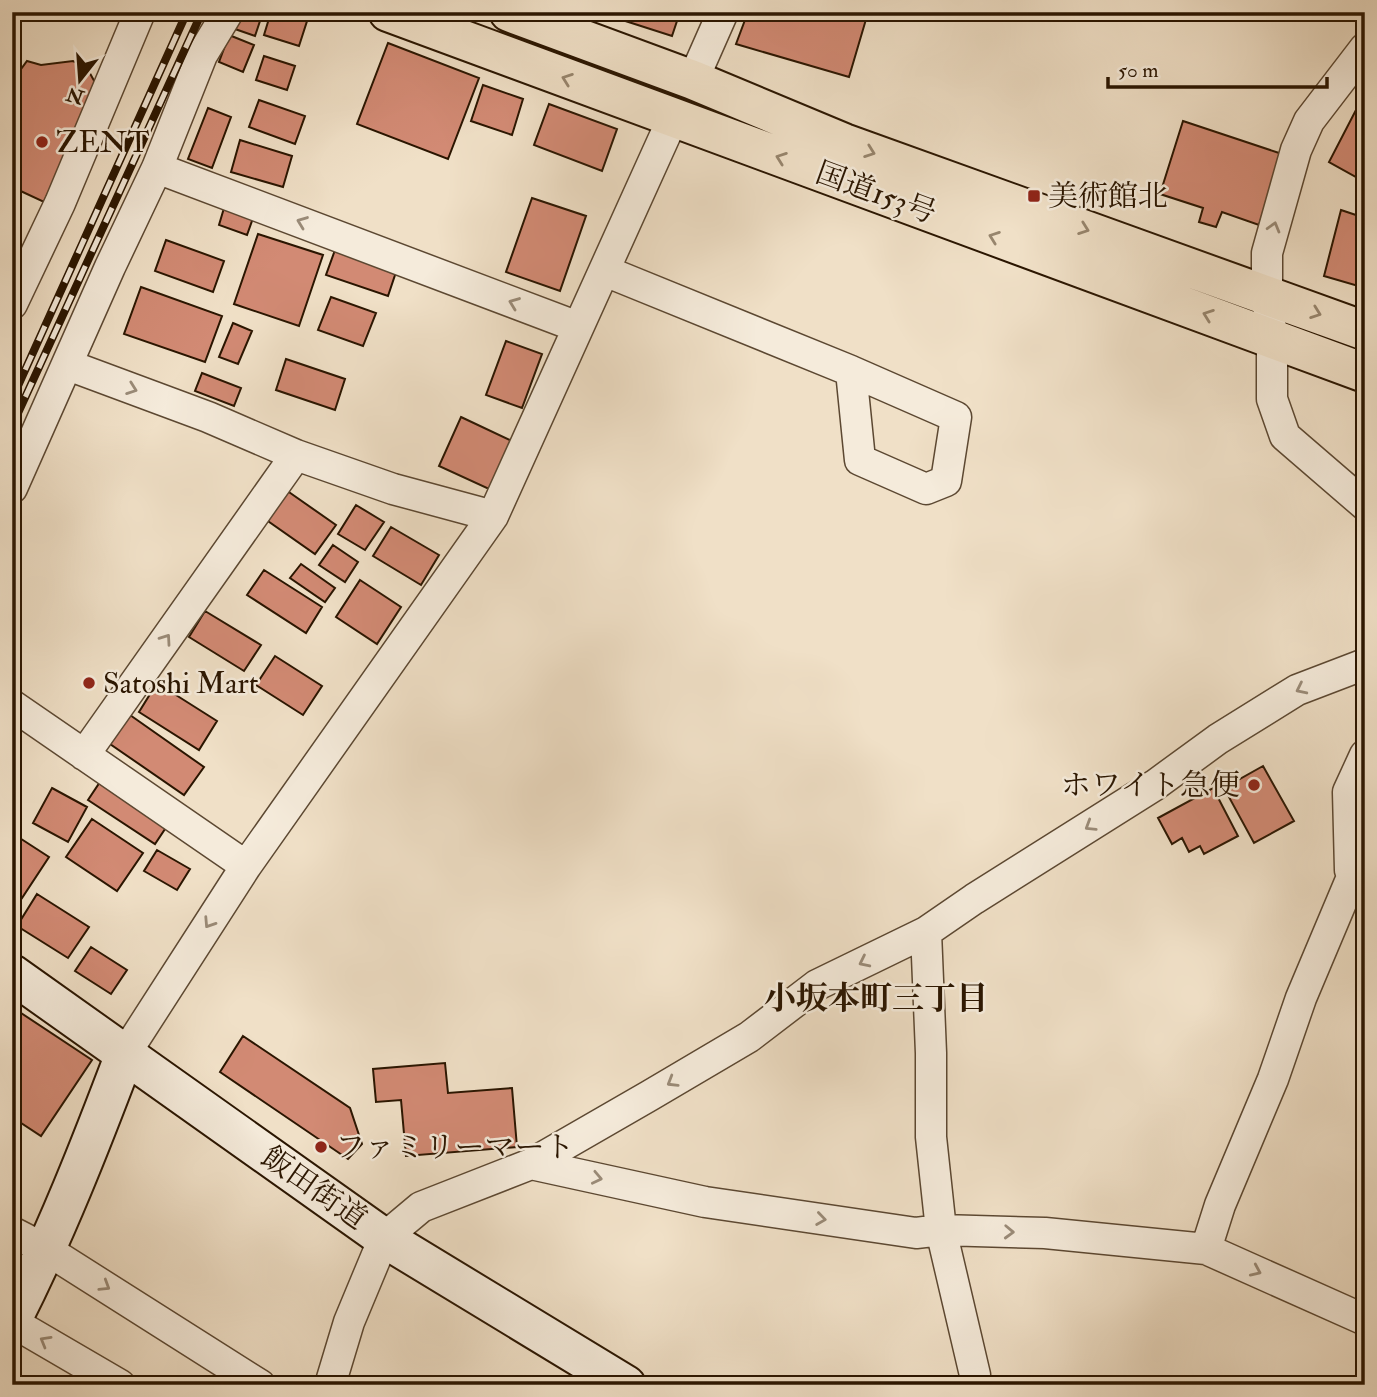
<svg xmlns="http://www.w3.org/2000/svg" width="1377" height="1397" viewBox="0 0 1377 1397" font-family="'IM FELL Double Pica','Noto Serif JP',serif">
<style>
.building{fill:#d28a74;stroke:#2a1500;stroke-width:2}
.lines{fill:none;stroke-linecap:round;stroke-linejoin:round}
.street-casing{stroke:#5c4832;stroke-width:33}
.secondary-casing{stroke:#2a1500;stroke-width:42}
.highway-casing{stroke:#2a1500;stroke-width:42}
.street{stroke:#f5ebdb;stroke-width:30}
.secondary{stroke:#f5ebdb;stroke-width:38}
.highway{stroke:#f0e0c7;stroke-width:38}
.rail-casing{stroke:#2a1500;stroke-width:8}
.rail{stroke:#f5ebdb;stroke-width:5;stroke-dasharray:16;stroke-linecap:butt}
.oneway{stroke:#97856d}
.oneway2{stroke:#9a8b78}
.poi-dot{fill:#8f2418;stroke:#f5ebdb;stroke-width:2.5}
.labels{text-anchor:middle;dominant-baseline:central;stroke-width:5;stroke-linejoin:round;paint-order:stroke}
.poi-label{font-size:30px;fill:#2a1500;stroke:#f5ebdb;text-anchor:start}
.street-label{font-size:30px;fill:#2a1500;stroke:#f5ebdb}
.neighbourhood-label{font-size:32px;font-weight:bold;fill:#2a1500;stroke:#f5ebdb}
</style>
<rect width="100%" height="100%" fill="#f0e0c7"/>
<filter id="stains"><feTurbulence type="fractalNoise" baseFrequency=".00286" numOctaves="4"/><feColorMatrix values="0 0 0 0 .2 0 0 0 0 .09 0 0 0 0 .02 0 0 0 .5 -.17"/></filter>
<radialGradient id="worn" r=".72"><stop offset=".6" stop-color="#630" stop-opacity="0"/><stop offset="1" stop-color="#630" stop-opacity=".3"/></radialGradient>
<path class="building" d="M 240,12 L 263,12 L 255,36 L 235,29 Z
M 271,12 L 291,12 L 308,18 L 299,46 L 264,35 Z
M 617,12 L 680,12 L 672,36 L 616,18 Z
M 748,12 L 855,12 L 867,16 L 849,77 L 736,44 Z
M 229,35 L 254,45 L 243,72 L 219,62 Z
M 388,43 L 479,78 L 448,159 L 357,124 Z
M 264,56 L 295,66 L 287,90 L 256,80 Z
M 27,61 L 41,65 L 73,61 L 87,68 L 97,86 L 44,202 L 12,187 L 12,97 L 18,86 L 16,76 Z
M 483,85 L 523,99 L 512,135 L 471,121 Z
M 259,100 L 305,116 L 295,144 L 249,127 Z
M 549,104 L 617,129 L 602,171 L 534,145 Z
M 208,108 L 231,117 L 212,168 L 188,159 Z
M 1357,108 L 1365,111 L 1365,182 L 1329,162 Z
M 1183,121 L 1282,154 L 1259,225 L 1222,212 L 1216,227 L 1199,222 L 1203,208 L 1160,194 Z
M 240,140 L 292,156 L 283,187 L 231,172 Z
M 532,198 L 586,216 L 560,291 L 506,272 Z
M 224,208 L 253,218 L 247,235 L 219,225 Z
M 1341,210 L 1365,218 L 1365,288 L 1324,276 Z
M 258,234 L 323,255 L 299,326 L 234,304 Z
M 166,240 L 224,261 L 213,292 L 155,271 Z
M 335,250 L 396,272 L 388,296 L 326,275 Z
M 141,287 L 222,316 L 205,362 L 124,334 Z
M 331,297 L 376,313 L 363,346 L 318,330 Z
M 233,323 L 252,331 L 238,364 L 219,357 Z
M 506,341 L 542,354 L 522,408 L 486,395 Z
M 286,359 L 345,379 L 335,410 L 276,390 Z
M 202,373 L 241,388 L 234,406 L 195,391 Z
M 461,417 L 512,441 L 489,489 L 439,466 Z
M 286,490 L 336,525 L 315,554 L 265,519 Z
M 356,505 L 384,522 L 365,550 L 338,534 Z
M 391,527 L 439,555 L 421,585 L 373,556 Z
M 333,545 L 358,562 L 345,582 L 319,565 Z
M 301,564 L 335,588 L 325,602 L 290,578 Z
M 264,570 L 322,607 L 306,633 L 247,595 Z
M 360,580 L 401,607 L 377,644 L 336,617 Z
M 205,611 L 261,645 L 244,671 L 189,637 Z
M 275,656 L 322,686 L 303,715 L 256,685 Z
M 157,683 L 217,721 L 199,750 L 139,712 Z
M 130,715 L 204,767 L 184,795 L 110,744 Z
M 1263,766 L 1294,821 L 1254,843 L 1224,788 Z
M 100,782 L 167,826 L 155,844 L 88,800 Z
M 52,788 L 87,807 L 68,842 L 33,823 Z
M 1213,788 L 1238,836 L 1204,854 L 1200,846 L 1189,852 L 1182,838 L 1172,844 L 1158,818 Z
M 92,819 L 143,853 L 117,891 L 66,857 Z
M 12,833 L 49,857 L 22,898 L 12,891 Z
M 157,850 L 190,869 L 177,890 L 144,871 Z
M 37,894 L 89,927 L 68,958 L 17,926 Z
M 91,947 L 127,970 L 111,994 L 75,971 Z
M 12,1007 L 92,1060 L 41,1136 L 12,1117 Z
M 243,1036 L 350,1108 L 362,1144 L 348,1159 L 220,1072 Z
M 445,1063 L 448,1093 L 512,1088 L 517,1147 L 406,1156 L 401,1100 L 376,1102 L 373,1069 Z"/>
<g class="lines">
<g class="street-casing">
<path id="street" d="M 1365,48 L 1309,121 L 1296,150 L 1267,253 L 1267,295 L 1272,339 L 1272,399 L 1285,436 L 1365,505
M 693,80 L 723,12
M 157,168 L 578,327
M 605,271 L 851,371 L 956,417 L 946,481 L 926,489 L 860,460 L 851,371
M 12,304 L 60,203 L 140,12
M 68,365 L 208,417 L 296,455 L 393,489 L 493,516
M 12,488 L 110,267 L 157,168 L 202,55 L 228,12
M 12,705 L 246,866
M 84,755 L 296,455
M 1356,882 L 1352,877 L 1350,870 L 1348,792 L 1365,755
M 926,932 L 931,1053 L 931,1137 L 941,1230 L 975,1375 L 975,1385
M 125,1054 L 246,866 L 493,516 L 673,118
M 531,1164 L 705,1202 L 916,1233 L 941,1230 L 1045,1233 L 1206,1249 L 1365,1320
M 12,1232 L 47,1250 L 260,1385
M 1206,1249 L 1220,1205 L 1273,1079 L 1301,998 L 1352,877 L 1365,883
M 12,1322 L 120,1385
M 330,1385 L 349,1322 L 384,1238 L 421,1207 L 531,1164 L 649,1096 L 749,1037 L 817,985 L 926,932 L 974,899 L 1155,785 L 1218,739 L 1297,690 L 1365,664"/>
</g>
<g class="secondary-casing">
<path id="secondary" d="M 12,974 L 384,1238 L 626,1385
M 12,1320 C 56,1233 91,1144 125,1054"/>
</g>
<g class="highway-casing">
<path id="highway" d="M 388,12 L 1365,373
M 509,12 L 693,80 L 844,143 L 1365,331"/>
</g>
<use href="#street" class="street"/>
<use href="#secondary" class="secondary"/>
<use href="#highway" class="highway"/>
<g class="rail-casing">
<path id="rail" d="M 12,399 L 187,12
M 12,426 L 202,12"/>
</g>
<use href="#rail" class="rail"/>
</g>
<defs><path id="oneway-chevron" d="M-2-3.5L2.5 0L-2 3.5" fill="none" stroke-width="1.6" stroke-linecap="round" stroke-linejoin="round" transform="scale(1.75)"/></defs>
<g class="oneway">
<use href="#oneway-chevron" transform="translate(567 79) rotate(-160)"/>
<use href="#oneway-chevron" transform="translate(870 152) rotate(20)"/>
<use href="#oneway-chevron" transform="translate(781 158) rotate(-160)"/>
<use href="#oneway-chevron" transform="translate(1084 229) rotate(20)"/>
<use href="#oneway-chevron" transform="translate(994 237) rotate(-160)"/>
<use href="#oneway-chevron" transform="translate(1316 313) rotate(20)"/>
<use href="#oneway-chevron" transform="translate(1208 315) rotate(-160)"/>
</g>
<g class="oneway2">
<use href="#oneway-chevron" transform="translate(302 222) rotate(-159)"/>
<use href="#oneway-chevron" transform="translate(1274 227) rotate(-74)"/>
<use href="#oneway-chevron" transform="translate(514 303) rotate(-159)"/>
<use href="#oneway-chevron" transform="translate(132 389) rotate(20)"/>
<use href="#oneway-chevron" transform="translate(166 639) rotate(-55)"/>
<use href="#oneway-chevron" transform="translate(1301 689) rotate(154)"/>
<use href="#oneway-chevron" transform="translate(1090 826) rotate(148)"/>
<use href="#oneway-chevron" transform="translate(209 923) rotate(123)"/>
<use href="#oneway-chevron" transform="translate(864 962) rotate(154)"/>
<use href="#oneway-chevron" transform="translate(672 1082) rotate(149)"/>
<use href="#oneway-chevron" transform="translate(597 1178) rotate(12)"/>
<use href="#oneway-chevron" transform="translate(821 1219) rotate(8)"/>
<use href="#oneway-chevron" transform="translate(1009 1232) rotate(2)"/>
<use href="#oneway-chevron" transform="translate(1256 1271) rotate(24)"/>
<use href="#oneway-chevron" transform="translate(105 1286) rotate(32)"/>
<use href="#oneway-chevron" transform="translate(45 1341) rotate(-150)"/>
</g>
<g class="poi-dot">
<circle cx="42" cy="142" r="7"/>
<rect x="1027" y="189" width="14" height="14" rx="3.5"/>
<circle cx="89" cy="683" r="7"/>
<circle cx="1254" cy="785" r="7"/>
<circle cx="321" cy="1147" r="7"/>
</g>
<g class="labels">
<g class="poi-label">
<text x="56" y="142">ZENT</text>
<text x="1048" y="196">美術館北</text>
<text x="103" y="683">Satoshi Mart</text>
<text x="1240" y="785" text-anchor="end">ホワイト急便</text>
<text x="335" y="1147">ファミリーマート</text>
</g>
<g class="street-label">
<text transform="translate(876 193) rotate(20)">国道153号</text>
<text transform="translate(314 1188) rotate(35)">飯田街道</text>
</g>
<g class="neighbourhood-label">
<text x="876" y="999">小坂本町三丁目</text>
</g>
</g>
<rect width="1377" height="1397" fill="none" stroke="#f0e0c7" stroke-width="42"/>
<rect x="14" y="14" width="1349" height="1369" fill="none" stroke="#2a1500" stroke-width="3.5"/>
<rect x="21" y="21" width="1335" height="1355" fill="none" stroke="#2a1500" stroke-width="2"/>
<g transform="translate(80 80) rotate(197)" stroke="#f5ebdb" stroke-width="5" paint-order="stroke">
<path d="M0-5L12 26L0 18L-12 26Z" fill="#2a1500"/>
<text y="-10" font-size="19" font-weight="bold" text-anchor="middle" fill="#2a1500">N</text>
</g>
<path d="M1108 77v10h219v-10" fill="none" stroke="#2a1500" stroke-width="3.5"/>
<text x="1118" y="77" font-size="21" fill="#2a1500" stroke="#f5ebdb" stroke-width="5" paint-order="stroke">50 m</text>
<rect width="100%" height="100%" filter="url(#stains)"/>
<rect width="100%" height="100%" fill="url(#worn)"/>
</svg>
